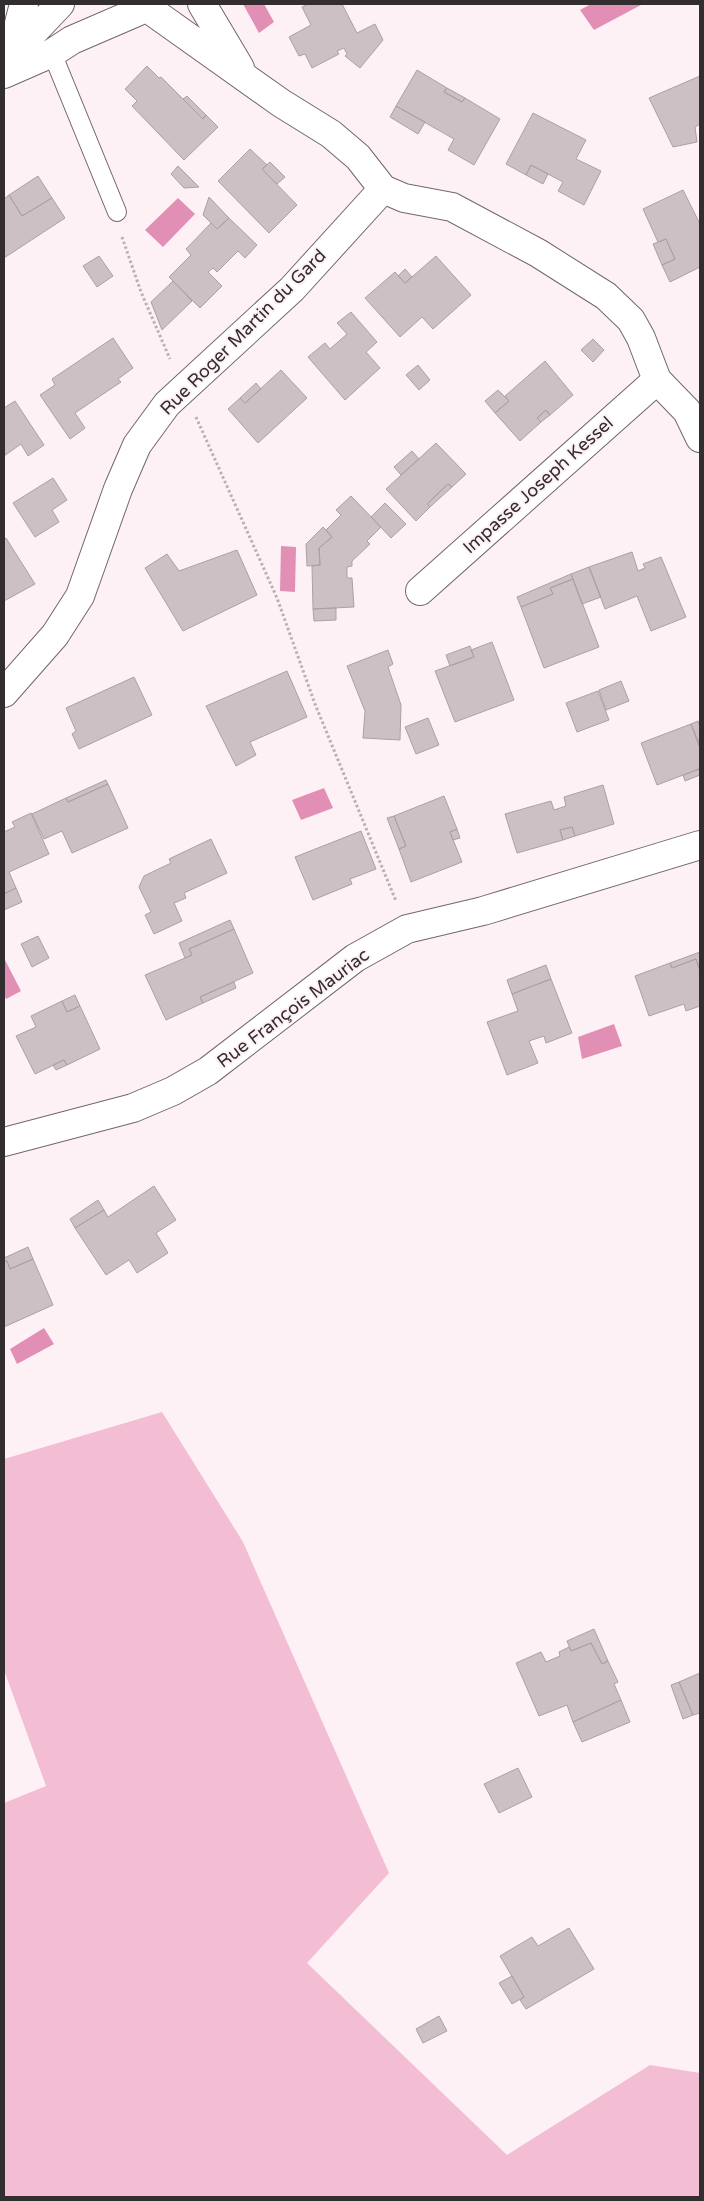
<svg xmlns="http://www.w3.org/2000/svg" width="704" height="2201" viewBox="0 0 704 2201" font-family="'Varela Round',sans-serif">
<style>
.green{fill:#f3bdd4}
.water{fill:#e28fb5}
.building{fill:#ccc0c5;stroke:#ada0a5}
.lines{fill:none;stroke-linecap:round;stroke-linejoin:round}
.service-casing{stroke:#72676b;stroke-width:20}
.minor-casing{stroke:#72676b;stroke-width:30}
.path{stroke:#baafb3;stroke-width:3;stroke-dasharray:2.5 2.5;stroke-linecap:butt}
.service{stroke:#fff;stroke-width:18}
.minor{stroke:#fff;stroke-width:28}
.labels{text-anchor:middle;dominant-baseline:central;stroke-width:4;stroke-linejoin:round;paint-order:stroke}
.street-label{font-size:18px;fill:#322d2f;stroke:#fef1f6}
</style>
<rect width="100%" height="100%" fill="#fef1f6"/>
<path class="green" d="M 162,1412 L 243,1542 L 389,1873 L 307,1963 L 507,2155 L 650,2065 L 700,2073 L 700,2197 L 4,2197 L 4,1803 L 46,1786 L 4,1670 L 4,1459 Z"/>
<path class="water" d="M 243,4 L 264,4 L 274,22 L 259,33 Z
M 591,4 L 640,4 L 641,5 L 594,30 L 580,10 Z
M 178,198 L 195,214 L 163,247 L 145,230 Z
M 281,546 L 296,547 L 295,592 L 280,591 Z
M 324,788 L 333,808 L 301,820 L 292,800 Z
M 4,958 L 21,991 L 6,999 L 4,995 Z
M 614,1024 L 622,1046 L 582,1059 L 578,1037 Z
M 44,1328 L 54,1344 L 17,1364 L 10,1349 Z"/>
<path class="building" d="M 308,4 L 342,4 L 357,33 L 375,24 L 383,40 L 360,68 L 345,56 L 347,54 L 344,48 L 337,51 L 339,54 L 312,68 L 305,54 L 299,56 L 289,37 L 311,25 L 302,7 Z
M 147,66 L 159,78 L 161,77 L 203,119 L 206,115 L 218,127 L 184,160 L 132,106 L 137,101 L 125,89 Z
M 417,70 L 447,88 L 444,92 L 462,102 L 465,98 L 500,119 L 474,165 L 448,150 L 454,139 L 396,106 Z
M 700,76 L 700,124 L 695,127 L 697,142 L 673,147 L 649,98 Z
M 447,88 L 465,98 L 462,102 L 444,92 Z
M 187,96 L 206,115 L 203,119 L 183,99 Z
M 396,106 L 425,122 L 418,134 L 390,117 Z
M 533,113 L 586,140 L 576,159 L 601,171 L 584,205 L 558,191 L 563,182 L 531,165 L 526,175 L 506,164 Z
M 250,149 L 267,165 L 262,169 L 297,205 L 269,233 L 218,181 Z
M 270,162 L 285,177 L 277,184 L 262,169 Z
M 531,165 L 548,174 L 543,184 L 526,175 Z
M 178,166 L 199,187 L 184,188 L 171,174 Z
M 38,176 L 52,198 L 22,216 L 9,195 Z
M 683,190 L 700,224 L 700,267 L 670,282 L 662,265 L 675,259 L 666,239 L 658,242 L 643,209 Z
M 9,195 L 22,216 L 52,198 L 65,218 L 4,258 L 4,199 Z
M 209,197 L 229,218 L 217,229 L 203,215 Z
M 229,218 L 257,245 L 245,258 L 238,251 L 217,272 L 213,268 L 208,272 L 222,286 L 200,308 L 169,277 L 191,255 L 186,249 L 211,223 L 217,229 Z
M 666,239 L 675,259 L 662,265 L 653,244 Z
M 99,256 L 113,276 L 97,287 L 83,266 Z
M 436,256 L 471,295 L 433,329 L 422,317 L 400,337 L 365,298 L 395,272 L 405,283 Z
M 405,269 L 412,277 L 405,283 L 398,276 Z
M 173,281 L 192,301 L 162,330 L 151,302 Z
M 351,312 L 377,342 L 366,352 L 380,368 L 345,400 L 308,357 L 325,343 L 330,349 L 347,334 L 337,323 Z
M 113,338 L 133,368 L 118,379 L 121,382 L 75,413 L 85,428 L 70,439 L 40,395 L 55,385 L 52,379 Z
M 593,339 L 604,350 L 593,362 L 581,350 Z
M 545,361 L 573,395 L 550,415 L 546,410 L 537,418 L 541,422 L 520,441 L 495,413 L 509,401 L 505,396 Z
M 418,365 L 430,380 L 419,390 L 406,375 Z
M 281,370 L 307,398 L 258,443 L 228,409 L 240,398 L 245,403 Z
M 256,383 L 261,389 L 245,403 L 240,398 Z
M 498,390 L 509,401 L 495,413 L 485,401 Z
M 15,401 L 44,445 L 28,456 L 21,444 L 4,456 L 4,408 Z
M 546,410 L 550,415 L 541,422 L 537,418 Z
M 436,443 L 466,474 L 452,487 L 448,484 L 427,504 L 430,507 L 416,521 L 386,489 Z
M 412,451 L 419,459 L 401,475 L 394,467 Z
M 53,478 L 67,500 L 52,510 L 59,522 L 35,537 L 13,503 Z
M 448,484 L 452,487 L 430,507 L 427,504 Z
M 351,496 L 381,527 L 367,541 L 370,544 L 352,561 L 352,566 L 347,567 L 347,578 L 352,578 L 354,607 L 313,609 L 312,566 L 320,565 L 319,548 L 332,537 L 326,530 L 341,515 L 336,510 Z
M 385,503 L 406,524 L 391,538 L 371,517 Z
M 323,527 L 332,537 L 319,548 L 320,565 L 307,566 L 306,544 Z
M 6,538 L 35,584 L 4,601 L 4,540 Z
M 237,550 L 257,595 L 183,631 L 145,568 L 167,554 L 179,571 Z
M 632,552 L 638,571 L 645,568 L 643,564 L 661,557 L 686,617 L 651,631 L 637,596 L 605,609 L 589,567 Z
M 589,567 L 601,597 L 582,604 L 571,574 Z
M 571,574 L 573,579 L 550,588 L 553,594 L 521,607 L 517,597 Z
M 573,579 L 599,647 L 544,668 L 521,607 L 553,594 L 550,588 Z
M 336,608 L 336,620 L 314,621 L 313,609 Z
M 492,642 L 514,700 L 455,722 L 435,671 L 474,657 L 471,650 Z
M 470,646 L 474,657 L 450,666 L 446,655 Z
M 388,650 L 393,664 L 388,667 L 401,705 L 400,740 L 363,738 L 365,711 L 347,666 Z
M 287,671 L 307,717 L 250,742 L 256,755 L 236,766 L 206,706 Z
M 134,677 L 152,715 L 79,749 L 72,734 L 76,731 L 66,708 Z
M 621,681 L 629,701 L 606,710 L 599,690 Z
M 598,691 L 609,720 L 577,732 L 566,703 Z
M 428,718 L 439,745 L 416,754 L 405,727 Z
M 698,721 L 700,727 L 699,746 L 691,724 Z
M 691,724 L 700,745 L 700,773 L 699,769 L 657,785 L 641,743 Z
M 699,769 L 700,775 L 685,781 L 683,775 Z
M 106,780 L 108,784 L 68,802 L 66,798 Z
M 108,784 L 128,828 L 72,853 L 62,831 L 44,839 L 32,814 L 66,798 L 68,802 Z
M 603,785 L 614,824 L 575,836 L 572,827 L 560,830 L 563,840 L 517,853 L 505,814 L 551,801 L 554,810 L 566,806 L 564,797 Z
M 444,796 L 457,829 L 450,832 L 462,862 L 411,882 L 399,849 L 406,846 L 394,816 Z
M 31,813 L 49,854 L 9,872 L 16,888 L 4,894 L 4,832 L 15,827 L 12,822 Z
M 394,816 L 406,846 L 399,849 L 387,818 Z
M 572,827 L 575,836 L 563,840 L 560,830 Z
M 457,829 L 460,838 L 453,840 L 450,832 Z
M 361,831 L 376,869 L 350,879 L 352,884 L 313,900 L 295,857 Z
M 211,839 L 227,873 L 184,893 L 186,898 L 174,903 L 182,921 L 154,934 L 145,915 L 151,912 L 139,887 L 144,876 L 171,863 L 169,859 Z
M 16,888 L 22,902 L 4,910 L 4,894 Z
M 230,920 L 234,929 L 189,949 L 192,955 L 185,958 L 179,943 Z
M 234,929 L 253,973 L 200,997 L 203,1003 L 166,1020 L 145,975 L 192,955 L 189,949 Z
M 38,936 L 49,958 L 32,967 L 21,944 Z
M 700,952 L 700,971 L 696,959 L 672,968 L 670,963 Z
M 696,959 L 700,971 L 700,1006 L 686,1011 L 684,1004 L 649,1016 L 635,976 L 670,963 L 672,968 Z
M 546,965 L 551,979 L 512,994 L 507,980 Z
M 551,979 L 572,1033 L 546,1043 L 544,1036 L 529,1041 L 538,1063 L 507,1075 L 487,1022 L 518,1011 L 512,994 Z
M 234,982 L 236,988 L 203,1003 L 200,997 Z
M 75,995 L 80,1006 L 67,1012 L 62,1001 Z
M 62,1001 L 67,1012 L 80,1006 L 100,1049 L 67,1065 L 64,1060 L 35,1074 L 16,1036 L 36,1027 L 31,1016 Z
M 64,1060 L 67,1065 L 56,1070 L 53,1065 Z
M 154,1186 L 176,1220 L 156,1233 L 168,1253 L 137,1273 L 129,1260 L 106,1275 L 75,1228 L 104,1210 L 108,1217 Z
M 98,1200 L 104,1210 L 75,1228 L 70,1219 Z
M 28,1247 L 33,1259 L 10,1269 L 7,1261 L 4,1262 L 4,1258 Z
M 33,1259 L 53,1305 L 4,1327 L 4,1262 L 7,1261 L 10,1269 Z
M 594,1629 L 608,1661 L 602,1664 L 591,1643 L 571,1651 L 567,1641 Z
M 591,1643 L 602,1664 L 608,1661 L 618,1682 L 614,1684 L 621,1700 L 573,1722 L 567,1705 L 539,1716 L 516,1663 L 541,1652 L 546,1662 L 560,1656 L 559,1652 L 569,1647 L 571,1651 Z
M 700,1673 L 700,1713 L 693,1715 L 679,1682 Z
M 679,1682 L 693,1715 L 683,1719 L 671,1685 Z
M 621,1700 L 630,1722 L 582,1742 L 573,1722 Z
M 518,1768 L 532,1797 L 499,1813 L 484,1784 Z
M 569,1928 L 594,1969 L 526,2009 L 520,2000 L 524,1997 L 500,1956 L 532,1937 L 538,1946 Z
M 512,1976 L 524,1997 L 512,2004 L 499,1983 Z
M 439,2016 L 447,2031 L 423,2043 L 416,2029 Z"/>
<g class="lines">
<g class="service-casing">
<path id="service" d="M 52,53 L 117,212"/>
</g>
<g class="minor-casing">
<path id="minor" d="M 202,4 L 240,68
M 153,12 L 281,103 L 331,134 L 358,157 L 383,189 L 404,198 L 452,207 L 538,253 L 606,296 L 631,320 L 641,338 L 657,380 L 687,411 L 700,438
M 6,51 L 17,31 L 24,4
M 4,63 L 60,4
M 4,74 L 52,53 L 72,40 L 137,12
M 420,591 L 657,380
M 4,693 L 55,635 L 80,596 L 118,489 L 137,445 L 167,404 L 292,289 L 383,189
M 4,1142 L 133,1108 L 173,1091 L 208,1071 L 355,958 L 407,929 L 483,911 L 700,845"/>
</g>
<path class="path" d="M 122,237 L 141,292 L 170,359
M 196,417 L 277,598 L 315,704 L 396,901"/>
<use href="#service" class="service"/>
<use href="#minor" class="minor"/>
</g>
<g class="labels">
<g class="street-label">
<text transform="translate(243 332) rotate(-45)">Rue Roger Martin du Gard</text>
<text transform="translate(538 485) rotate(-42)">Impasse Joseph Kessel</text>
<text transform="translate(293 1008) rotate(-37)">Rue François Mauriac</text>
</g>
</g>
<rect width="704" height="2201" fill="none" stroke="#322d2f" stroke-width="10"/>
</svg>
